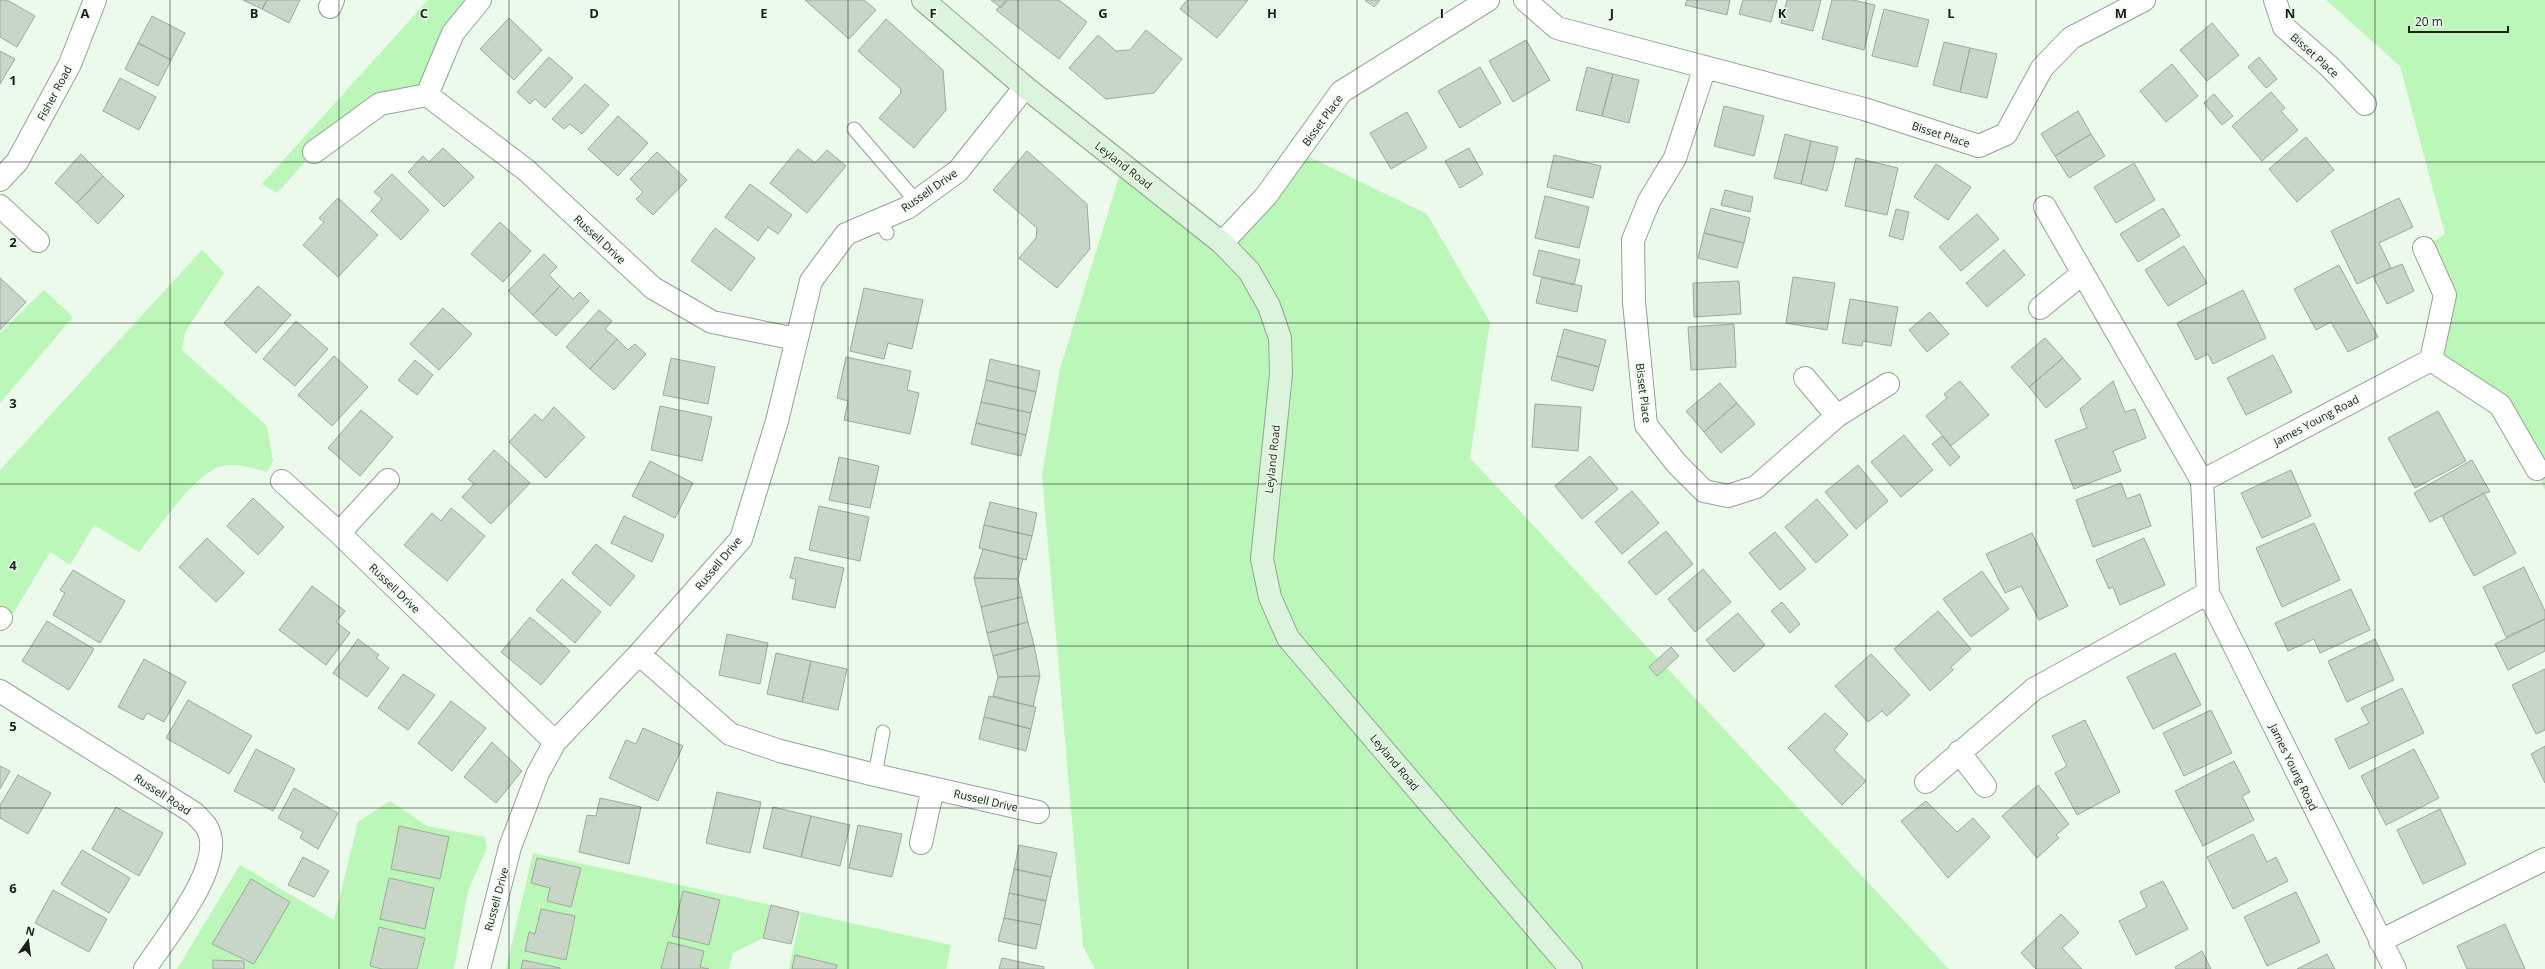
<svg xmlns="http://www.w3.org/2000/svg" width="2545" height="969" viewBox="0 0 2545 969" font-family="'Open Sans',sans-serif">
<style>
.green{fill:#baf7b9}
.building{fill:#c8d6c7;stroke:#9ca99b}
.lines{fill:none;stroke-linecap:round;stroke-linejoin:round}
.lane-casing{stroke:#95a395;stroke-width:15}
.street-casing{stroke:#95a395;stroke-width:24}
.secondary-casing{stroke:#95a395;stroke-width:24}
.lane{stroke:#fff;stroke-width:13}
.street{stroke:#fff;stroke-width:22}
.secondary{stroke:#dbf4db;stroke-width:22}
.grid{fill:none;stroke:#1a1f19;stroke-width:1;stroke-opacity:0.55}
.labels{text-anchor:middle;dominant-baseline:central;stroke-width:3;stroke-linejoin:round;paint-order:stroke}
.street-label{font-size:11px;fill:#1a1f19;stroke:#ebfaea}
.grid-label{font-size:13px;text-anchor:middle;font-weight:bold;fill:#1a1f19;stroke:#ebfaea;stroke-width:3;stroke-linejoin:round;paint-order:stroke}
</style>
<rect width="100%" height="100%" fill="#ebfaea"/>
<path class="green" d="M 428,0 L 480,0 L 427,95 L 380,104 L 314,152 L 277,193 L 262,184 Z
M 2326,0 L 2545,0 L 2545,490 L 2537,469 L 2500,405 L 2431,360 L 2445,295 L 2424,248 L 2445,234 L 2400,66 Z
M 1299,152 L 1427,214 L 1490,322 L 1470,458 L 1949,969 L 1095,969 L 1083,946 L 1042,475 L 1060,369 L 1123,164 L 1222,243 Z
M 202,250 L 224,273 L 185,332 L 182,350 L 267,426 L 273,461 L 267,472 C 252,468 235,462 219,467 C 193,476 157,530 139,552 L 94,525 L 70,565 L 50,552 L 13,614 L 0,606 L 0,470 Z
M 44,290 L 73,317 L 0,403 L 0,333 Z
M 390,801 L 427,826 L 485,837 L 487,847 L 468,891 L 454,969 L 177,969 L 240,865 L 334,920 L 358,822 Z
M 533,853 L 771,905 L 763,938 L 733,953 L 729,969 L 506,969 Z
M 801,912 L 951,945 L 946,969 L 789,969 Z"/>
<path class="building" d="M 0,0 L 7,0 L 35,16 L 17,47 L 0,37 Z
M 243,0 L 267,0 L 262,9 Z
M 267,0 L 300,0 L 289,23 L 262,9 Z
M 805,0 L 864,0 L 876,10 L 849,39 Z
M 991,0 L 1007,0 L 1001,8 Z
M 1007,0 L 1059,0 L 1087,22 L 1059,59 L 996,10 Z
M 1187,0 L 1248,0 L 1217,38 L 1180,9 Z
M 1365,0 L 1380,0 L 1374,7 Z
M 1687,0 L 1730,0 L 1727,15 L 1685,5 Z
M 1743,0 L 1777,0 L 1771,22 L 1739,14 Z
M 1787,0 L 1821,0 L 1813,31 L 1781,23 Z
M 1832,0 L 1853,0 L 1875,5 L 1864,50 L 1822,39 Z
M 1884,9 L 1929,20 L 1917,67 L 1872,56 Z
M 152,16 L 185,33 L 171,60 L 138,43 Z
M 509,18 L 542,50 L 514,80 L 480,49 Z
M 886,19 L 943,70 L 946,110 L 914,148 L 879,118 L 901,93 L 900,88 L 858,51 Z
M 2212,23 L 2239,55 L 2207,81 L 2180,50 Z
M 1146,30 L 1182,59 L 1154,93 L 1106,99 L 1069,68 L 1098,35 L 1116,51 L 1130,50 Z
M 1526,40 L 1550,80 L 1513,102 L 1489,61 Z
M 1944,42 L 1970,48 L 1960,92 L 1933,85 Z
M 138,43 L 171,60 L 158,86 L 125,69 Z
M 1970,48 L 1997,54 L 1987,98 L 1960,92 Z
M 0,51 L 15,59 L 0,84 Z
M 549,57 L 573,78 L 545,108 L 535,99 L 530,104 L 517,92 Z
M 2259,57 L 2277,79 L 2266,88 L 2248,67 Z
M 2172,64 L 2198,96 L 2166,122 L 2140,91 Z
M 1480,67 L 1501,103 L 1460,128 L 1438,91 Z
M 1587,67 L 1613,74 L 1602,116 L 1576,110 Z
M 1613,74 L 1639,80 L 1629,123 L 1602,116 Z
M 120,78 L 156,97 L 139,130 L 103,111 Z
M 585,84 L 609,105 L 582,134 L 570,124 L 564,129 L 552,119 Z
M 2271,92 L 2285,108 L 2281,111 L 2298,130 L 2262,161 L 2232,126 Z
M 2214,94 L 2233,116 L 2222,125 L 2204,103 Z
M 1724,106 L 1764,116 L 1754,156 L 1714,146 Z
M 2078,111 L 2091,134 L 2055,156 L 2041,134 Z
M 1407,112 L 1427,148 L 1391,169 L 1370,133 Z
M 618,116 L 648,143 L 618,176 L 588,149 Z
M 1785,134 L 1811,141 L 1801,184 L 1774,178 Z
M 2091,134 L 2105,156 L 2069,178 L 2055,156 Z
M 2306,137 L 2334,170 L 2297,202 L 2269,169 Z
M 1811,141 L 1838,147 L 1827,191 L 1801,184 Z
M 443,148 L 474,177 L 444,207 L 408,172 L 423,156 L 429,162 Z
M 1469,148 L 1483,174 L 1460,188 L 1445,161 Z
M 798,149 L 815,163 L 827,150 L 846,166 L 807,213 L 770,183 Z
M 1027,151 L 1087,204 L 1090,249 L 1057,288 L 1019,258 L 1036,238 L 1037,228 L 993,190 Z
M 657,152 L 687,180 L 653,215 L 636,199 L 643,192 L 630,179 Z
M 81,154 L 103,176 L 77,203 L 55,183 Z
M 1554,155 L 1601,166 L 1593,198 L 1547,187 Z
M 1856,158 L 1898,168 L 1887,215 L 1845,206 Z
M 2134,163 L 2155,200 L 2116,223 L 2094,187 Z
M 1936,164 L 1971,187 L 1948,220 L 1914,197 Z
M 392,174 L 429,210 L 401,240 L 371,211 L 382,199 L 374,192 Z
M 103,176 L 124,196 L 98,224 L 77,203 Z
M 750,184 L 792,215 L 778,234 L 768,227 L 758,241 L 725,217 Z
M 1725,190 L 1753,197 L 1750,212 L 1721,205 Z
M 1545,196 L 1589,207 L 1579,248 L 1535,238 Z
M 338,198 L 378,235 L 338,277 L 303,245 L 324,222 L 319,218 Z
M 2399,198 L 2413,227 L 2379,243 L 2391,268 L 2357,284 L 2331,231 Z
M 1711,208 L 1750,218 L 1744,243 L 1704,233 Z
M 2163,208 L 2180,236 L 2138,262 L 2120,234 Z
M 1896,209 L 1909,212 L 1903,240 L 1889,236 Z
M 1977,214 L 1999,239 L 1961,271 L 1939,247 Z
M 500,222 L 531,251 L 503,282 L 471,254 Z
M 715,228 L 755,258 L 731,291 L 691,261 Z
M 1704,233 L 1744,243 L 1737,268 L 1698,258 Z
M 2184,246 L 2207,283 L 2168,306 L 2145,270 Z
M 1539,250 L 1580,260 L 1574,285 L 1533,275 Z
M 2004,250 L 2025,275 L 1987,307 L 1966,283 Z
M 544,254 L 557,267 L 549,275 L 560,286 L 533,315 L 508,291 Z
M 2402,264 L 2414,291 L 2387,304 L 2373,276 Z
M 2339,265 L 2378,337 L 2348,352 L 2331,322 L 2316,330 L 2294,289 Z
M 1542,277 L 1582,286 L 1577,312 L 1536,303 Z
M 1793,277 L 1835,283 L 1827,330 L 1786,323 Z
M 0,278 L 26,302 L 0,330 Z
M 1739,281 L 1741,314 L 1694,317 L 1693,283 Z
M 258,286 L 291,315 L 256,353 L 224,323 Z
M 560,286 L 573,299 L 580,292 L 589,301 L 556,336 L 533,315 Z
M 864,288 L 923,300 L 912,349 L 888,343 L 884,359 L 850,351 Z
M 2243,290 L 2266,338 L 2213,364 L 2208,354 L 2196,360 L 2177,323 Z
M 1850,299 L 1898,307 L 1891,346 L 1863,341 L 1862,346 L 1842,343 Z
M 443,308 L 472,334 L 439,370 L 410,344 Z
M 599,310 L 612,321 L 605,329 L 617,339 L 590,369 L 566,347 Z
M 1930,312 L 1949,334 L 1927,352 L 1909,330 Z
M 296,321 L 328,349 L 295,386 L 263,359 Z
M 1734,324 L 1736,367 L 1691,370 L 1688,327 Z
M 1564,329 L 1606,340 L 1599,367 L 1557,356 Z
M 2045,338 L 2063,358 L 2029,387 L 2011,367 Z
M 617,339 L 628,350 L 635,344 L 646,354 L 614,390 L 590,369 Z
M 2273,355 L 2292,392 L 2246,415 L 2227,378 Z
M 334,356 L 368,387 L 332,426 L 298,395 Z
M 1557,356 L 1599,367 L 1593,391 L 1551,380 Z
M 846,357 L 911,371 L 907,390 L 919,393 L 910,434 L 844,420 L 848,401 L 837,398 Z
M 671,358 L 715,367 L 708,404 L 663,395 Z
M 2063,358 L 2081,379 L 2046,408 L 2029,387 Z
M 990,359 L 1040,371 L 1036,392 L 986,380 Z
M 415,360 L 433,375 L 417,395 L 398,380 Z
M 986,380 L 1036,392 L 1031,413 L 981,402 Z
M 1960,381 L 1989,415 L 1951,446 L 1926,416 L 1947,398 L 1944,394 Z
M 2113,381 L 2125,412 L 2135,409 L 2146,438 L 2113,451 L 2121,471 L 2074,489 L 2055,440 L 2087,428 L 2080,409 Z
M 1720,383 L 1737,403 L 1704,432 L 1686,411 Z
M 981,402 L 1031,413 L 1026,435 L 976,423 Z
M 1737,403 L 1755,424 L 1721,453 L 1704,432 Z
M 1535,404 L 1581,407 L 1578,451 L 1532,447 Z
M 660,406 L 712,417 L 702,461 L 651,450 Z
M 554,407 L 585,437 L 546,478 L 509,442 L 535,414 L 542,421 Z
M 361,410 L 393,437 L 360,476 L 328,448 Z
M 2438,411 L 2466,461 L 2415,488 L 2388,438 Z
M 976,423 L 1026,435 L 1021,456 L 971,444 Z
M 1904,435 L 1933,470 L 1901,497 L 1871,462 Z
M 1942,436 L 1960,457 L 1950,466 L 1932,444 Z
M 494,450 L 530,483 L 491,524 L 462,497 L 474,484 L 468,479 Z
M 1590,456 L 1618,489 L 1582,519 L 1555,486 Z
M 839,457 L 879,466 L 870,508 L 829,500 Z
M 2472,460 L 2490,492 L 2484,493 L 2430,522 L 2414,493 Z
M 650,461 L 693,483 L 675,518 L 632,496 Z
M 1858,465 L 1888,501 L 1856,529 L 1825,492 Z
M 2291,470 L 2311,516 L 2262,538 L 2241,493 Z
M 2121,483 L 2127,499 L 2140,494 L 2151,526 L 2093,547 L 2076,500 Z
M 1632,491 L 1659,523 L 1622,554 L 1595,522 Z
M 2484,493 L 2516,553 L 2474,576 L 2442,516 Z
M 253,498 L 284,527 L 258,555 L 227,526 Z
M 1817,499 L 1848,535 L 1816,563 L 1785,527 Z
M 990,502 L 1037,513 L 1032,536 L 984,525 Z
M 819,506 L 869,517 L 860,561 L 809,550 Z
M 451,508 L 485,536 L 447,581 L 404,545 L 432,513 L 441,521 Z
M 624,516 L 664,535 L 652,562 L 611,543 Z
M 2314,523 L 2340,580 L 2282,607 L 2256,548 Z
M 984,525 L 1032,536 L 1026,560 L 979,548 Z
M 1666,531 L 1693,564 L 1656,595 L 1628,562 Z
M 1775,532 L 1806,569 L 1780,590 L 1749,553 Z
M 2032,533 L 2068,606 L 2039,620 L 2021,586 L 2005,593 L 1986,554 Z
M 207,538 L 244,573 L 216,602 L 179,567 Z
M 2144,538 L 2165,585 L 2120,605 L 2113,587 L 2109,589 L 2096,560 Z
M 596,544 L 635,576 L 610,606 L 572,573 Z
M 983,549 L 1023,559 L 1018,579 L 974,578 Z
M 795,557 L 844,568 L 835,608 L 792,599 L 796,579 L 790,578 Z
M 2524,567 L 2545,611 L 2545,619 L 2506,637 L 2483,587 Z
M 1703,569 L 1731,602 L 1695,632 L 1668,599 Z
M 73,570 L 125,601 L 100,643 L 53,615 L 65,593 L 60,590 Z
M 1982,571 L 2009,609 L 1971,637 L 1943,599 Z
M 974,578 L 1018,579 L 1022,597 L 981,607 Z
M 562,579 L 601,612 L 575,643 L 536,610 Z
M 312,586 L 345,611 L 336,622 L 350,633 L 326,665 L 279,630 Z
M 2351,589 L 2370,630 L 2320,653 L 2314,639 L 2288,651 L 2275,623 Z
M 1022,597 L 1028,622 L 987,633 L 981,607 Z
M 1782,602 L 1800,624 L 1790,633 L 1771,611 Z
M 1938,611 L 1971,649 L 1951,667 L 1953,670 L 1930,691 L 1894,649 Z
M 1738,613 L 1765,645 L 1734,672 L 1706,640 Z
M 530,617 L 570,651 L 541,685 L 501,652 Z
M 2545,619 L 2545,651 L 2508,670 L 2495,644 Z
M 47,621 L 94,649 L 69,690 L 22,661 Z
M 1028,622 L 1034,645 L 993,656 L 987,633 Z
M 727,634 L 768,643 L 760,684 L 719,675 Z
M 358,639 L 379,655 L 376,658 L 389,668 L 367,697 L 333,673 Z
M 2375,639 L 2394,680 L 2347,702 L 2328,661 Z
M 1034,645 L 1040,676 L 998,677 L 993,656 Z
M 1671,647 L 1679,656 L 1657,676 L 1649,667 Z
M 776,653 L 811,661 L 802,702 L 767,694 Z
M 2175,653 L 2201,705 L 2153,729 L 2127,677 Z
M 1871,654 L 1910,695 L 1887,716 L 1882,711 L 1868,722 L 1835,686 Z
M 144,659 L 186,682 L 164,722 L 147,713 L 143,720 L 118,707 Z
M 811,661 L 847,669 L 838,710 L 802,702 Z
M 2545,669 L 2545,730 L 2536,734 L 2512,685 Z
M 403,674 L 435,695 L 408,730 L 378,708 Z
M 1040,676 L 1033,707 L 993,696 L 998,677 Z
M 2402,688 L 2424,733 L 2349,769 L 2335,739 L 2369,723 L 2361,708 Z
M 989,696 L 1036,707 L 1031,729 L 984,717 Z
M 188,700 L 252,736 L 229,774 L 166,738 Z
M 451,701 L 486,728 L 452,771 L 418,743 Z
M 2211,710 L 2232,753 L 2184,776 L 2163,733 Z
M 1825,713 L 1848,734 L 1834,750 L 1866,781 L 1842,805 L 1788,748 Z
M 984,717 L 1031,729 L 1026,751 L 979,739 Z
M 2085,720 L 2120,792 L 2077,815 L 2055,773 L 2067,766 L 2052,736 Z
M 643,728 L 683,746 L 658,801 L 609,778 L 626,740 L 636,744 Z
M 492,742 L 522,771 L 496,803 L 464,777 Z
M 2545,746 L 2545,783 L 2531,754 Z
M 256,749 L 295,769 L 273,811 L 234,791 Z
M 2414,749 L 2439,798 L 2386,825 L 2361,776 Z
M 2234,761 L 2250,792 L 2242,796 L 2254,820 L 2203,846 L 2175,791 Z
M 0,766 L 10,771 L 0,789 Z
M 18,775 L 51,793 L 28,834 L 0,818 L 0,805 Z
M 2038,785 L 2069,824 L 2056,835 L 2059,838 L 2037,858 L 2002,816 Z
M 294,788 L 338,813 L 318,849 L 300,838 L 303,832 L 278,818 Z
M 717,792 L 761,802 L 750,853 L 706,843 Z
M 600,798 L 641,807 L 629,864 L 579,852 L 587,815 L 596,816 Z
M 1926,801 L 1957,832 L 1973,818 L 1990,837 L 1948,878 L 1901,821 Z
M 116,807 L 163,833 L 139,876 L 92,849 Z
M 773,807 L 811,816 L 801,857 L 763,848 Z
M 2440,809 L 2466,864 L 2423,884 L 2397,830 Z
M 811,816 L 850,825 L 840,866 L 801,857 Z
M 858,825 L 902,834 L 892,877 L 849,868 Z
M 399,826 L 449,837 L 440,879 L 391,869 Z
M 2253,834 L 2267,862 L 2276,857 L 2288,881 L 2233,909 L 2207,857 Z
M 1019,845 L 1057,853 L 1051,877 L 1014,869 Z
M 82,850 L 130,878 L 109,913 L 61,884 Z
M 303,857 L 329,871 L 314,897 L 288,885 Z
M 537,858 L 581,868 L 571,907 L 547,901 L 550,888 L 531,883 Z
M 1014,869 L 1051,877 L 1046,901 L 1009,893 Z
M 389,878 L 434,888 L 425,929 L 380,919 Z
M 251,879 L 290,902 L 254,964 L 212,944 Z
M 2163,881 L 2188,929 L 2136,955 L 2119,921 L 2147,907 L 2140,892 Z
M 53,890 L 107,919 L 89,952 L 35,923 Z
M 683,891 L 720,900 L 709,945 L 672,936 Z
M 2296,892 L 2320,942 L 2267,966 L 2244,917 Z
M 1009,893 L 1046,901 L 1041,925 L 1004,918 Z
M 771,905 L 799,912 L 791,944 L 763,938 Z
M 541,909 L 575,916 L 566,960 L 525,951 L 529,932 L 535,934 Z
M 2061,914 L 2079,933 L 2062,948 L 2082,969 L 2036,969 L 2021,953 Z
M 1004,918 L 1041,925 L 1036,949 L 998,941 Z
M 2505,924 L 2525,969 L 2467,969 L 2457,946 Z
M 379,927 L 425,938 L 417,969 L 382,969 L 370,966 Z
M 668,942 L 704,951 L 700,967 L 709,969 L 661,969 Z
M 2202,951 L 2211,969 L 2176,969 L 2175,967 Z
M 2327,954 L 2335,969 L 2297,969 Z
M 795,955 L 837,965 L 836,969 L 792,969 Z
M 1002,958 L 1044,967 L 1044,969 L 999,969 Z
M 213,960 L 244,961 L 244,969 L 213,969 Z
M 523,960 L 560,968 L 560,969 L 521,969 Z"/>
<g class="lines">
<g class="lane-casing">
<path id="lane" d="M 854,129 L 916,201
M 879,219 L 887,233
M 875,775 L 883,732"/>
</g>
<g class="street-casing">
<path id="street" d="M 1525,0 L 1557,28 L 1864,109 L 1979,146 L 2006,134 L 2042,68 L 2071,38 L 2144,0
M 2275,0 L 2284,27 L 2330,67 L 2365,104
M 330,7 L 333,0
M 1705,67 L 1675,158 L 1649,201 L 1633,240 L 1634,302 L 1646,425 L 1677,464 L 1704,491 L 1728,496 L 1756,487 L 1837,416 L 1888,384
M 427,95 L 526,170 L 653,288 L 712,322 L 796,339
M 314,152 L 380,104 L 427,95 L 453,33 L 480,0
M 0,180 L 17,162 L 70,64 L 95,0
M 0,206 L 38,241
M 2045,207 L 2202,481 L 2208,593 L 2395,969
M 1222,243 L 1266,196 L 1341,92 L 1488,0
M 2040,308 L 2083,273
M 2431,360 L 2500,405 L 2537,469
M 1805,378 L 1837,416
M 282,481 L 339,533 L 555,742
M 2202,481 L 2431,360 L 2445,295 L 2424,248
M 339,533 L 388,480
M 0,619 L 1,618
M 639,654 L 730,734 L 780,751 L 875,775 L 1038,812
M 0,691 L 194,813 C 198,817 203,822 206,826 C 230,862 164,939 145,969
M 1959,752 L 1985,786
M 1926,782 L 2034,689 L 2208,593
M 921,843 L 933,788
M 2380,941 L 2545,859
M 479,969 L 510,847 L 538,773 L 555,742 L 639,654 L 741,539 L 777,421 L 811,281 L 846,234 L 907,208 L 958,171 L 1025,87"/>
</g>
<g class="secondary-casing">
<path id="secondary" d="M 923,0 L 1025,87 L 1222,243 L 1249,271 L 1269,306 L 1280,338 L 1281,374 L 1262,559 L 1270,597 L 1288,638 L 1571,969"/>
</g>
<use href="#lane" class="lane"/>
<use href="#street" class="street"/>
<use href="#secondary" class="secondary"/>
</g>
<path class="grid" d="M 170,0 L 170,969M 339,0 L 339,969M 509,0 L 509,969M 679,0 L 679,969M 848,0 L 848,969M 1018,0 L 1018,969M 1188,0 L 1188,969M 1357,0 L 1357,969M 1527,0 L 1527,969M 1697,0 L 1697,969M 1866,0 L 1866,969M 2036,0 L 2036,969M 2206,0 L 2206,969M 2375,0 L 2375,969M 0,162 L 2545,162M 0,323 L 2545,323M 0,484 L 2545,484M 0,646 L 2545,646M 0,808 L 2545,808"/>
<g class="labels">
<g class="street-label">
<text transform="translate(2315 55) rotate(42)">Bisset Place</text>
<text transform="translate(54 93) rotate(-62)">Fisher Road</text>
<text transform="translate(1322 120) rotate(-54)">Bisset Place</text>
<text transform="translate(1941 134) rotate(18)">Bisset Place</text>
<text transform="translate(1124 165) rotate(38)">Leyland Road</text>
<text transform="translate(929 190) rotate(-35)">Russell Drive</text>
<text transform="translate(600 239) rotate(43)">Russell Drive</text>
<text transform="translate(1644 393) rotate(83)">Bisset Place</text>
<text transform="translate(2316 420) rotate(-28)">James Young Road</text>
<text transform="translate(1272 459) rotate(-84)">Leyland Road</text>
<text transform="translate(718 563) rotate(-50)">Russell Drive</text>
<text transform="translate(395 588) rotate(44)">Russell Drive</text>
<text transform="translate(1395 762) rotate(50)">Leyland Road</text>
<text transform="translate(2294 767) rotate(64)">James Young Road</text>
<text transform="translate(163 794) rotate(33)">Russell Road</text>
<text transform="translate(986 800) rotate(13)">Russell Drive</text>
<text transform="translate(496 899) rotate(-75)">Russell Drive</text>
</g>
</g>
<g class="grid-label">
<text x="85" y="18">A</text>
<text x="254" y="18">B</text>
<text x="424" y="18">C</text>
<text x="594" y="18">D</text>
<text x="764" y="18">E</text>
<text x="933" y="18">F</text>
<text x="1103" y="18">G</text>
<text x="1272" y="18">H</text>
<text x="1442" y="18">I</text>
<text x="1612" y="18">J</text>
<text x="1782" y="18">K</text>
<text x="1951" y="18">L</text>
<text x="2121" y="18">M</text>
<text x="2290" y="18">N</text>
<text x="13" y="85">1</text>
<text x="13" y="247">2</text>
<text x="13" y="408">3</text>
<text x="13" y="570">4</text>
<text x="13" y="731">5</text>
<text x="13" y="893">6</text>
</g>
<g transform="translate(28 941) rotate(14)" stroke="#ebfaea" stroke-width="3" paint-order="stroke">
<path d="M0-3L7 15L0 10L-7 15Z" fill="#1a1f19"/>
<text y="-6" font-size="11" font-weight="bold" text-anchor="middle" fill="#1a1f19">N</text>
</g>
<path d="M2409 26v6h99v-6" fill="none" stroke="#1a1f19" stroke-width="2"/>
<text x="2415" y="26" font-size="12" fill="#1a1f19" stroke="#ebfaea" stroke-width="3" paint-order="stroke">20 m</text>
</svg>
